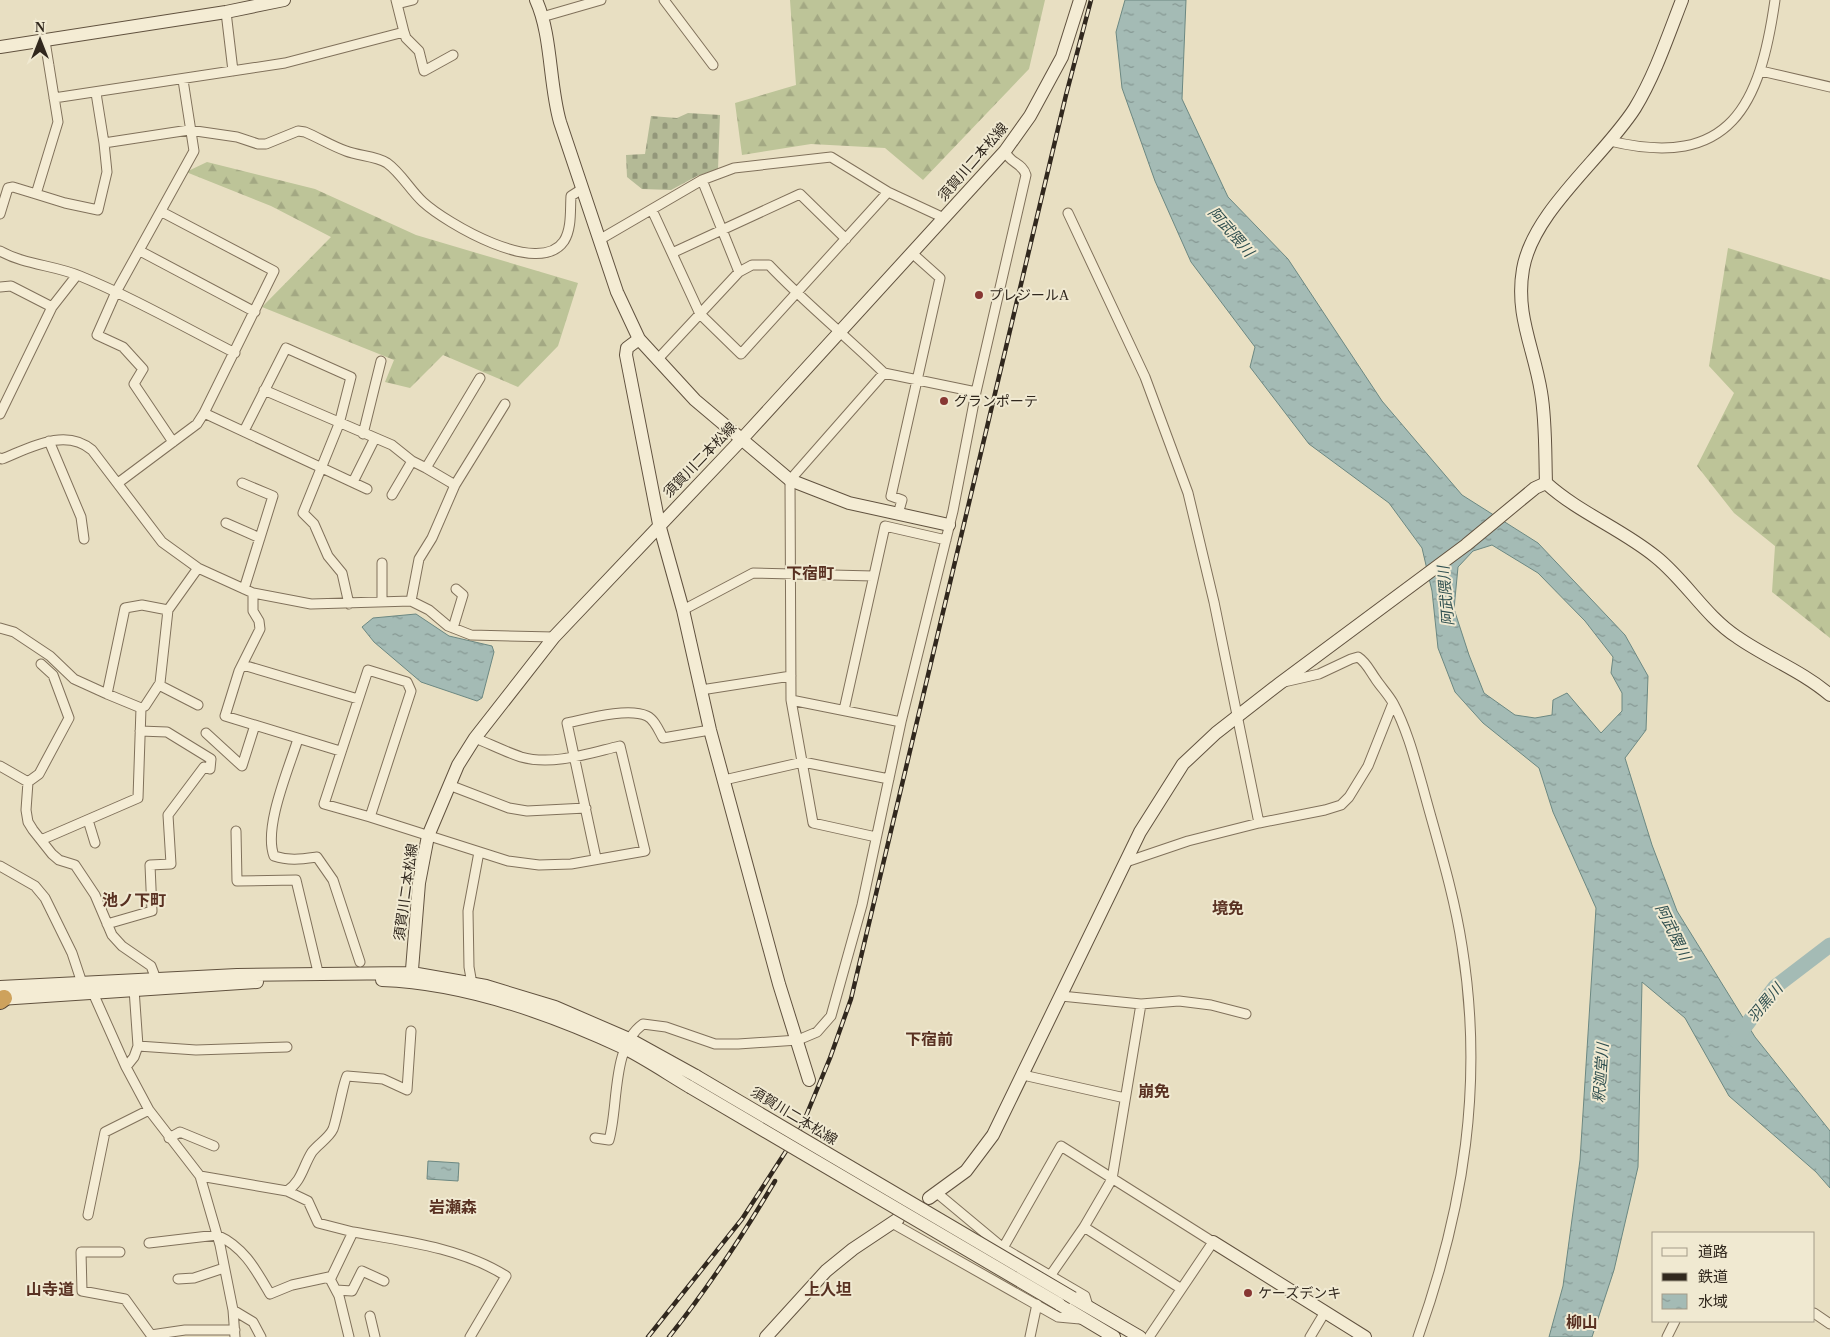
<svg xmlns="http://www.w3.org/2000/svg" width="1830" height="1337" viewBox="0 0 1830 1337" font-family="'Times New Roman','Noto Sans JP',serif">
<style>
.forest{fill:url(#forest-firs)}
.cemetery{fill:url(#cemetery-stones)}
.water{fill:url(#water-ripples);stroke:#6c8882;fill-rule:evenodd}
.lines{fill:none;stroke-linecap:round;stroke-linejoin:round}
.river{stroke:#a4bbb5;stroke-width:15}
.street-casing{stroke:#80715b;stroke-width:11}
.secondary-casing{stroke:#61523f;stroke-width:14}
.highway-casing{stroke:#4e3f2f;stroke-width:18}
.street{stroke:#f4ecd4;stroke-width:9}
.secondary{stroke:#f4ecd4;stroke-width:12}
.highway{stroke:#cea25c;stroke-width:16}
.rail-casing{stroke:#31281e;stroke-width:4.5}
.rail{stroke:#f0e9d1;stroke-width:2.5;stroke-dasharray:8;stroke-linecap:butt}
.secondary-bridge-casing{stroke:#61523f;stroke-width:14;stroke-linecap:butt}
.secondary-bridge{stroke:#f4ecd4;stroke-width:12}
.poi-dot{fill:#873733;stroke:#f0e9d1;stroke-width:2}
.labels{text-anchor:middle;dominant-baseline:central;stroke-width:4;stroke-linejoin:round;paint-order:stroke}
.street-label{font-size:14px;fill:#31281e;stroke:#f0e9d1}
.poi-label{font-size:14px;fill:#31281e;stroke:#f0e9d1;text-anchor:start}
.water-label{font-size:15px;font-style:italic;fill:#2f4f4f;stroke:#f0e9d1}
.quarter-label{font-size:16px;font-weight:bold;fill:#593122;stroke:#f0e9d1}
</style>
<defs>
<pattern id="forest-firs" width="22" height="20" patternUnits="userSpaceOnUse" patternTransform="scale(1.25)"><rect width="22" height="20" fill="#bdc498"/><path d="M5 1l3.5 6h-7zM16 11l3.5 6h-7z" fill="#a3a883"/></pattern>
<pattern id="cemetery-stones" width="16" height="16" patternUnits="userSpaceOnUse" patternTransform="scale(1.25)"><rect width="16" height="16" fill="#b4ba96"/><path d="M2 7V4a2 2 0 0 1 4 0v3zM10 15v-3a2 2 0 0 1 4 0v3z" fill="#93977a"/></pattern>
<pattern id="water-ripples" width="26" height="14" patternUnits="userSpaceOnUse" patternTransform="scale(1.25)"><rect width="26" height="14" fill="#a4bbb5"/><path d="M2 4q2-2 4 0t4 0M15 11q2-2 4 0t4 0" fill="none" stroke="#869893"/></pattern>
</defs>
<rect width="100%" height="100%" fill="#e8dfc2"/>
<path class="forest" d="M 790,0 L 1045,0 L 1029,69 L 923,180 L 885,148 L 811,144 L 742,155 L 735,103 L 796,85 Z
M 207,162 L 315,189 L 416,235 L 578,283 L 558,346 L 518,387 L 443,355 L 410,388 L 385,382 L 394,360 L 262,307 L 331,237 L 271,206 L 186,172 Z
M 1728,248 L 1830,280 L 1830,638 L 1772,592 L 1775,546 L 1734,513 L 1697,466 L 1734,393 L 1709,366 Z"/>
<path class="cemetery" d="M 688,113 L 720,115 L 718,169 L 697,176 L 671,190 L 642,189 L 627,177 L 626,155 L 645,154 L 651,116 L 677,118 Z"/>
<path class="water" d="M 1125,0 L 1186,0 L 1182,99 L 1228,197 L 1288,259 L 1382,401 L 1462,495 L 1538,543 L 1625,635 L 1648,676 L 1646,730 L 1625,758 L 1652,845 L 1677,911 L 1755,1037 L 1830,1131 L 1830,1188 L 1816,1172 L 1729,1096 L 1685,1018 L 1642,982 L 1638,1167 L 1614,1270 L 1592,1337 L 1549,1337 L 1563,1286 L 1580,1160 L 1596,908 L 1553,812 L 1539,768 L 1483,723 L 1455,692 L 1438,648 L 1432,591 L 1422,548 L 1389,503 L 1309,444 L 1250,367 L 1255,347 L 1191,262 L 1155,181 L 1122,88 L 1116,32 ZM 1492,545 L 1538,573 L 1585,621 L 1613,657 L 1611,673 L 1622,693 L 1622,711 L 1601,733 L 1567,693 L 1553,700 L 1552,715 L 1535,718 L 1515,715 L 1484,693 L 1469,655 L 1454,609 L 1458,567 L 1473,551 Z
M 416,614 L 449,636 L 492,646 L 494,652 L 482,698 L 477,701 L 421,682 L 374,642 L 362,627 L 373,618 Z
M 428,1161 L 459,1163 L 458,1181 L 427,1179 Z"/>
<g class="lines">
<path class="river" d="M 1735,1040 L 1775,987 L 1830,945"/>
<g class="street-casing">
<path id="street" d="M 664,0 L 713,65
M 397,4 L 413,0
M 226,12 L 233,71
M 542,17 L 601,0
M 404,32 L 406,38 L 419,51 L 424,71 L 453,55
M 1761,71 L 1830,87
M 96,93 L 104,143 L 189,130 L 237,137 L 258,144 L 266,144 L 298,131 L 305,132 C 319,138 332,146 346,151 C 359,156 376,156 387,163 C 401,173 410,190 423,202 C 446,223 539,278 564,241 C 572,228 570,210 571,196 L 582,189
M 54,98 L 285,63 L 404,32 L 396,0
M 1610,141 C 1731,170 1760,105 1775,0
M 702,180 L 739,272
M 36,194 L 65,203 L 98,210 L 107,172 L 104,143
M 652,210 L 700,314 L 741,354 L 888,192
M 162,212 L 274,271 L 204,413 L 367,489
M 1068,213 L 1145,377 L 1188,493 L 1214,602 L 1259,823
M 0,214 L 8,188 L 13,187 L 36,194 L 58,122 L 45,41
M 599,240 L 702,180 L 734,168 L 831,157 L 888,192 L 944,218
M 0,251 C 25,265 54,265 80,276 C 134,298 184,327 235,353
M 140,251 L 255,312
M 672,253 L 800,194 L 846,239
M 0,287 L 11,286 L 52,307
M 657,360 L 739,272 L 752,265 L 769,265 C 805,303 846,336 884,373
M 264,390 L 392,445 L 412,461 L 426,468
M 0,414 L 52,307 L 77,275
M 244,431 L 286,348 L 351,377 L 339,424 L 303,513 L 314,524 L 328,556 L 342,573 L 349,604
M 363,434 L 381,361
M 49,441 L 81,517 L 84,539
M 173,442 L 134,384 L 143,369 L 123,347 L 97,335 L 116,292 L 194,151 L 183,80
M 0,458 L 2,459 C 30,448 65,427 92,450 L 162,542 L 198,568 L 253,593 L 311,604 L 411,601 L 429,610 L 448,626 L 471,635 L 554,637
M 353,482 L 375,438
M 118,483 L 197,424 L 204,413
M 242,483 L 273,496 L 244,589
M 455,485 L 505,404
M 392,495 L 412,461
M 898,514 L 902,500 L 891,496 L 940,278 L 913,254
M 226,523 L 260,538
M 253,593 L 253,611 L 259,621 L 260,629 L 239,671 L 225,716 L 340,751
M 411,601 L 419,559 L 432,538 L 455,485 L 426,468 L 480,378
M 382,602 L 382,563
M 683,610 L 753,573 L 873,576
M 0,628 L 14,632 L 50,656 L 74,679 L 107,694
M 453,628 L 463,595 L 456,589
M 41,664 L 53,675 L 69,718 L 39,774 L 28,782 L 26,810 L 28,822 L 33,830 L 52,854 L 59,860 L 75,865 L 95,895 L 112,935 L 122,946 L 151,966 L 156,979
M 243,665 L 358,699
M 1284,682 L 1319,674 L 1351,659 L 1358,657 C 1366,662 1370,671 1375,678 C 1380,686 1388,694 1393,703 C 1407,729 1415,760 1423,788 C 1437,840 1454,893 1462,946 C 1484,1083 1464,1208 1418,1337
M 159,685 L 198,705
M 701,690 L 791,676
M 791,700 L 901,722
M 141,708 L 107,694 L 125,608 L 142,605 L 168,610
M 844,710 L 885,526 L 946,540
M 206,733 L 242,766 L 255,725
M 298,739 C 289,768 263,828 274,856 C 289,861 302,859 317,857 L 333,880 L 360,962
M 0,766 L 28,782
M 724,780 L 803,762 L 889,779
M 449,785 L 509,808 L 527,811 L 586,808
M 370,817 L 324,804 L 368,670 L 407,682 L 411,691 L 370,817 L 508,861 L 539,865 L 571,864 L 645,851 L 620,746 C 590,753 553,766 521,757 C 506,752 490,744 475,738
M 88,820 L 95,843
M 236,831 L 237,881 L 296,880 L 318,972
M 876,837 L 813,823 L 791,700 L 790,480 L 884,373 L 976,392
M 41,840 L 138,798 L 141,708 L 145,706 L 160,683 L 168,610 L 198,568
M 596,858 L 567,723 C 586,719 628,707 647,716 C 655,720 659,731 663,738 L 710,730
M 1126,862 L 1188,841 L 1259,823 L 1325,810 L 1341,805 L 1349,797 L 1368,766 L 1393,703
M 0,866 L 35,886 L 45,898 L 72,953 L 82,983 L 93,993 L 126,1067 L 149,1110 L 200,1176 L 220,1245 L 233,1310 L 235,1337
M 107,924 L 152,911 L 150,865 L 171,864 L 168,815 L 204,767 L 210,769 L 211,759 L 167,732 L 140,731
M 472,984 L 469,967 L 468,911 L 479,852
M 1061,996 L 1141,1004 L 1179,1001 L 1211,1005 L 1246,1014
M 138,1046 L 196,1050 L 287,1047
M 126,1067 L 134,1057 L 138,1046 L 134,989
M 1023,1075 L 1125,1098
M 169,1138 L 180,1132 L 214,1146
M 595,1138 L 609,1140 C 619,1105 611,1047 643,1024 L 666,1027 L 715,1044 L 738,1044 L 798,1040 L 817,1032 L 831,1016 L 862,905 L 901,722 L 953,511 L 976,392 L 1026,175 C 1022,162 1010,164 1005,151
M 200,1176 L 287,1191 L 308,1201 L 318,1223 L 353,1232
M 287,1191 C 302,1181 303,1166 312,1152 C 318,1144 329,1138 333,1129 C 337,1119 344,1079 347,1076 L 383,1079 L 407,1090 L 411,1031
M 937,1193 L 1003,1248 L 1085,1296 L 1088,1306
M 88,1215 L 105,1132 L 149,1110
M 892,1223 L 1058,1317 L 1080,1319
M 1084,1227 L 1180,1288
M 149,1243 L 217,1235 C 244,1247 256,1270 270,1294 L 292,1285 L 329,1277 L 339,1296 L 349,1337
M 1003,1248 L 1061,1146 L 1213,1242 L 1149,1337
M 120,1252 L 81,1252 L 82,1291 L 125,1299 L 151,1335 L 185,1330 L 235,1330
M 1050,1276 L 1084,1227 L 1112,1179 L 1141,1004
M 178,1279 L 194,1278 L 224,1268
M 330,1280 L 353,1232 C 404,1241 462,1248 506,1276 L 470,1337
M 336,1290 L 352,1291 L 362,1271 L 384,1281
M 233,1310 L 253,1322 L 261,1337
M 1814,1313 L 1830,1324
M 370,1316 L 375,1337
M 1030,1337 L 1037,1304
M 1310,1337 L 1325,1312
M 1667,1337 L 1675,1321"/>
</g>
<g class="secondary-casing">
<path id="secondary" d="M 536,0 C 552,35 549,84 560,122 L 617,292 L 639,339 L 695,400 L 790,480 L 849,503 L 949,525
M 1682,0 C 1668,36 1655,75 1635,108 C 1604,157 1533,211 1523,269 C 1515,315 1534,348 1541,392 C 1546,421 1545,453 1546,483 C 1579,513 1622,529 1656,557 C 1686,581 1705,616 1737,637 C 1767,658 1802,671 1830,695
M 0,47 L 226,12 L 284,0
M 639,339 L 627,348 L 626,355 L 659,524 L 683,610 L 710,730 L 779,984 L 809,1080
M 382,980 C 465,983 549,1013 624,1048 C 646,1059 668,1074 690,1087
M 411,982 L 419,883 L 428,836 L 458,765 L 475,738 L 554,637 L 741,440 L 1005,151 L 1030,116 L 1062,57 L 1080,0
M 0,987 L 237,975 L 412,973 L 486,986 L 555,1007 L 629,1039 L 696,1076
M 0,999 L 257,982
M 929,1198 L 966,1171 L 993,1135 L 1140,832 L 1183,764 L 1216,733 L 1279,684 L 1466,545 L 1535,488 L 1546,483
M 1213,1242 L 1365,1337
M 1073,1298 L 1140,1337
M 1059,1304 L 1114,1337
M 766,1337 L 826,1271 L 853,1249 L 898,1219"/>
</g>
<g class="highway-casing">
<path id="highway" d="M 0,1001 L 4,998"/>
</g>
<use href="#street" class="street"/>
<use href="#secondary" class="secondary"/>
<use href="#highway" class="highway"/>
<g class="rail-casing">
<path id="rail" d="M 648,1337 L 742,1219 L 801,1128 L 830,1058 L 851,999 L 1066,95 L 1091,0
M 669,1337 C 708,1288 743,1235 775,1181"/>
</g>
<use href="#rail" class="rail"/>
<g class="secondary-bridge-casing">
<path id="secondary-bridge" d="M 696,1076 L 1073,1298
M 690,1087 L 1059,1304"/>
</g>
<use href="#secondary-bridge" class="secondary-bridge"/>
</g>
<g class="poi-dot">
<circle cx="979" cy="295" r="5"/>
<circle cx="944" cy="401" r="5"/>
<circle cx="1248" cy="1293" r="5"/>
</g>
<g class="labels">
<g class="street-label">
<text transform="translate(973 162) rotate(-49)">須賀川二本松線</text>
<text transform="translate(700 460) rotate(-46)">須賀川二本松線</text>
<text transform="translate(406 892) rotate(-82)">須賀川二本松線</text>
<text transform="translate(794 1116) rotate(31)">須賀川二本松線</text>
</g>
<g class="poi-label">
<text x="989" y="295">プレジールA</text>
<text x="954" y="401">グランポーテ</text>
<text x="1258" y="1293">ケーズデンキ</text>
</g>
<g class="water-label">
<text transform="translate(1231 232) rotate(49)">阿武隈川</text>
<text transform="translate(1446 596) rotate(-95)">阿武隈川</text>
<text transform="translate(1673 932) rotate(64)">阿武隈川</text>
<text transform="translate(1765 1003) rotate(-50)">羽黒川</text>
<text transform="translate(1601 1073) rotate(-86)">釈迦堂川</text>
</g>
<g class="quarter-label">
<text x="810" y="573">下宿町</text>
<text x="134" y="900">池ノ下町</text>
<text x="1228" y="908">境免</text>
<text x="929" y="1039">下宿前</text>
<text x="1154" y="1091">崩免</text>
<text x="453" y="1207">岩瀬森</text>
<text x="50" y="1289">山寺道</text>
<text x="828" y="1289">上人坦</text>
<text x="1582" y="1322">柳山</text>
</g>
</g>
<rect x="1652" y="1232" width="162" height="90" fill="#f0e9d1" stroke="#a49c89"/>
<rect x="1662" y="1248" width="25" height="8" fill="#f4ecd4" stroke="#a49c89"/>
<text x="1698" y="1257" font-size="15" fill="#31281e">道路</text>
<rect x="1662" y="1273" width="25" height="8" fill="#31281e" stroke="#a49c89"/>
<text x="1698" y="1282" font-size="15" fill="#31281e">鉄道</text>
<rect x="1662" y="1294" width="25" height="15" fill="url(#water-ripples)" stroke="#a49c89"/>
<text x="1698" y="1307" font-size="15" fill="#31281e">水域</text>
<g transform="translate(40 40)" stroke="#f0e9d1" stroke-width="4" paint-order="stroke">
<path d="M0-4L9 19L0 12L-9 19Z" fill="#31281e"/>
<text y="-8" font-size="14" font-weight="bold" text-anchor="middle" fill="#31281e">N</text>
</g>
</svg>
